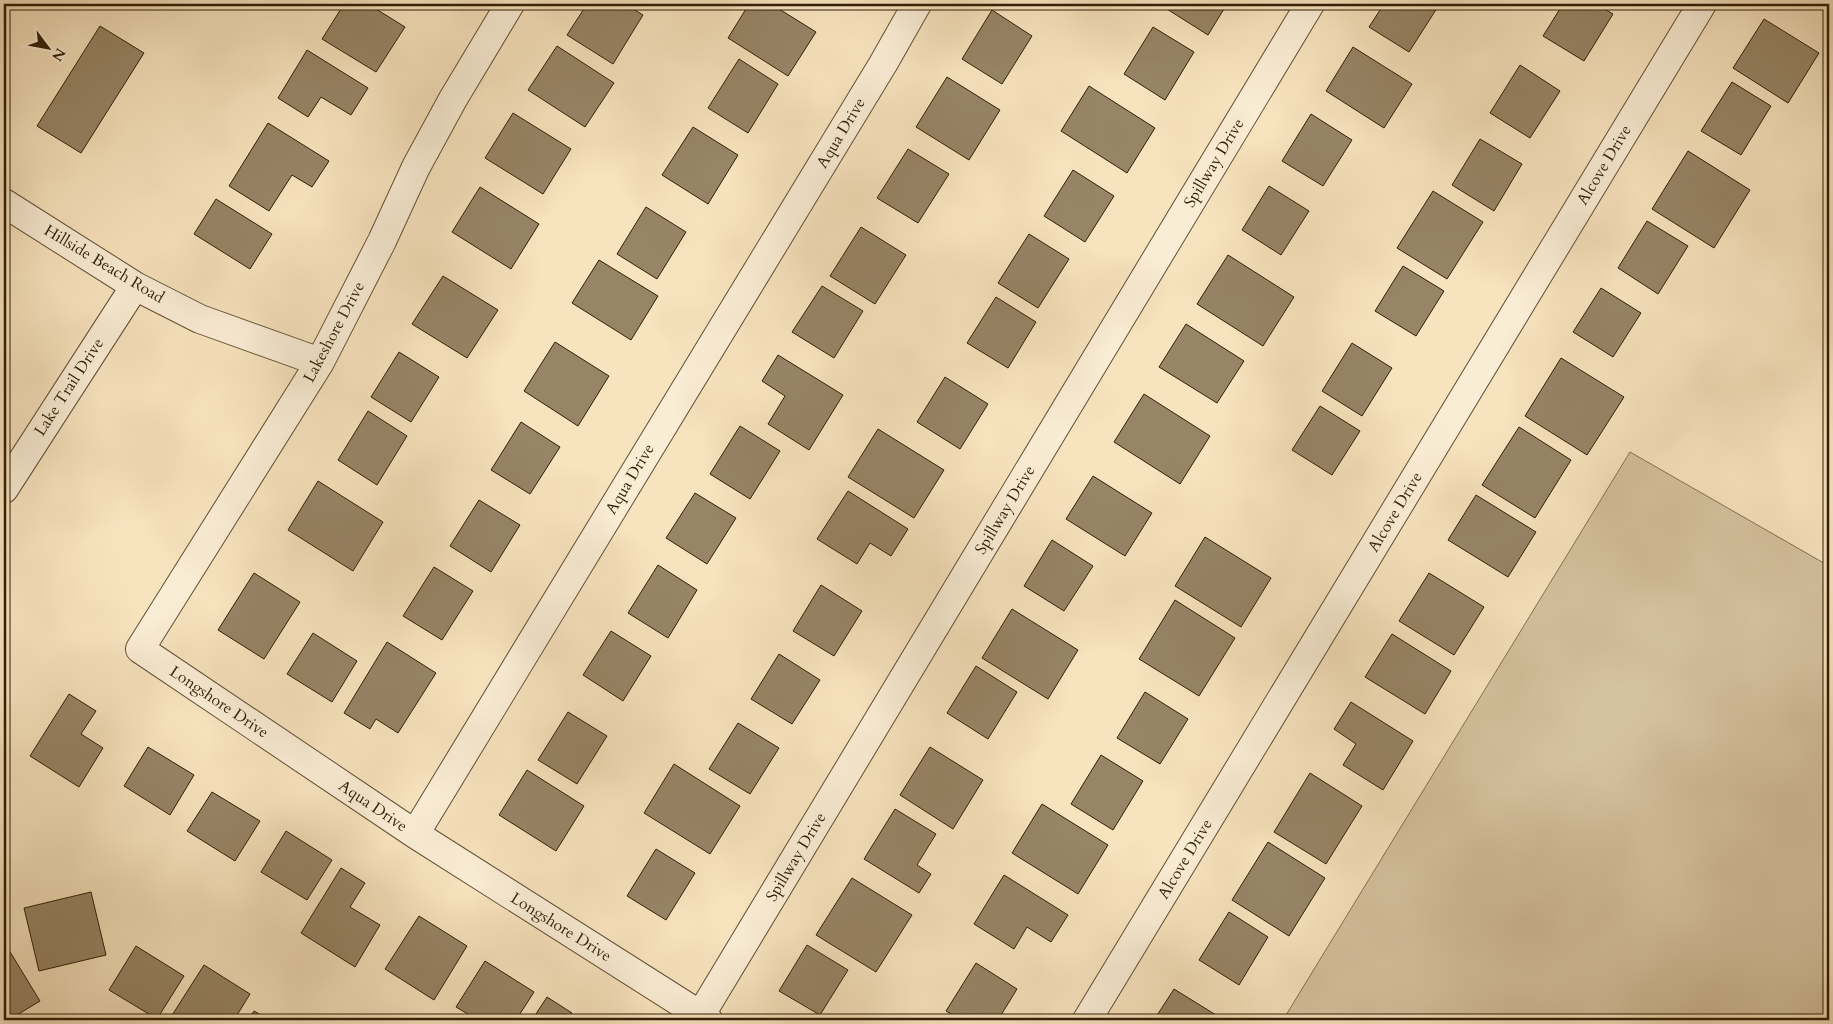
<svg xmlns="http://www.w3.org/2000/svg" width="1833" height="1024" viewBox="0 0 1833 1024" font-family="Cardo,serif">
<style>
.green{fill:#d5c29f;stroke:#827052}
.building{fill:#978566;stroke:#301f06}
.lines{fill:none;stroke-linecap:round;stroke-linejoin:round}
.minor-casing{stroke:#625034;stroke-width:30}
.minor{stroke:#faedd5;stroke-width:28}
.labels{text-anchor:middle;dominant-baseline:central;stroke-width:5;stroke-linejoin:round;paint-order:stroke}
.street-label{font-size:16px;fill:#301f06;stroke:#faedd5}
</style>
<rect width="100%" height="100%" fill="#f7e3be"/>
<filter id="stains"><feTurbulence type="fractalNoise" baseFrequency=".004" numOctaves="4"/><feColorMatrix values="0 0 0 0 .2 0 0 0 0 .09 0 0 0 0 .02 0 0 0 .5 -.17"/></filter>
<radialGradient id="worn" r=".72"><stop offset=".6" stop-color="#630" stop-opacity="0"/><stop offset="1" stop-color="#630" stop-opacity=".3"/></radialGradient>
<path class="green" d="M 1630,452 L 1829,566 L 1829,1020 L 1283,1020 Z"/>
<path class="building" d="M 344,4 L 368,4 L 405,27 L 376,72 L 322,39 Z
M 587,4 L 625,4 L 643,15 L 613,64 L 567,35 Z
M 749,4 L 771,4 L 816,32 L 788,76 L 728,38 Z
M 1159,4 L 1227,4 L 1208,35 Z
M 1384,4 L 1438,4 L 1439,5 L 1409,52 L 1369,27 Z
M 1563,4 L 1596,4 L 1613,14 L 1584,61 L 1543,36 Z
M 992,10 L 1032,36 L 1002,84 L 962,59 Z
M 1764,19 L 1819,53 L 1788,103 L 1733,68 Z
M 100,26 L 144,53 L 81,153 L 37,126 Z
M 1153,27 L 1194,52 L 1165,100 L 1124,74 Z
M 557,46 L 614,83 L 585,127 L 528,90 Z
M 1353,47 L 1412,84 L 1384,128 L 1326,91 Z
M 307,50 L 368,88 L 351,115 L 321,97 L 308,117 L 278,98 Z
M 739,59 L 778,84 L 748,133 L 708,108 Z
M 1520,65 L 1560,91 L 1530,138 L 1490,113 Z
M 947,77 L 1000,110 L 969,160 L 916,127 Z
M 1732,82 L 1771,106 L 1741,155 L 1701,131 Z
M 1089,86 L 1155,128 L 1127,173 L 1061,131 Z
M 513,113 L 571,149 L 543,194 L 485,158 Z
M 1311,114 L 1352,140 L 1323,186 L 1282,161 Z
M 268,123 L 329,161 L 312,187 L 292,175 L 269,211 L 229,186 Z
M 693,127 L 738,155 L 708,204 L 662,175 Z
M 1480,139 L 1522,164 L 1494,211 L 1452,185 Z
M 908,149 L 949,174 L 918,223 L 877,198 Z
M 1688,151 L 1750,190 L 1714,248 L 1652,209 Z
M 1073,170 L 1114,196 L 1085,242 L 1044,216 Z
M 1269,186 L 1309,211 L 1281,255 L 1242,230 Z
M 480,187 L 539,224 L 511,269 L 452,232 Z
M 1433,191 L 1483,222 L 1447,279 L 1397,248 Z
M 216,199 L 272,234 L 250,269 L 194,234 Z
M 646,207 L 686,232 L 657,279 L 617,254 Z
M 1647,221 L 1688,246 L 1658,294 L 1618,268 Z
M 861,227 L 906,255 L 875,304 L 830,276 Z
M 1029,234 L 1069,259 L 1038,308 L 998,283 Z
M 1228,255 L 1294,297 L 1263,346 L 1197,304 Z
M 599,260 L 658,296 L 631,340 L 572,303 Z
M 1403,266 L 1444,291 L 1416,336 L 1375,311 Z
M 443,276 L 498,310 L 467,358 L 412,324 Z
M 822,286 L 863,311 L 834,358 L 792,332 Z
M 1601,288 L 1641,313 L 1613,357 L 1573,332 Z
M 996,297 L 1036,322 L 1008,368 L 967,343 Z
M 1186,324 L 1244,361 L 1217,403 L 1159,367 Z
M 555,342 L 609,376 L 578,426 L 524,391 Z
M 1352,343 L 1392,368 L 1362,416 L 1322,391 Z
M 399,352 L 439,377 L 411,422 L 371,397 Z
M 778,355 L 843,395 L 809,450 L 768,424 L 785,396 L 762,381 Z
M 1561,358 L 1624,397 L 1587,455 L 1525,416 Z
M 945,377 L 988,404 L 960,449 L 917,422 Z
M 1144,394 L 1210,436 L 1180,484 L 1114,442 Z
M 1320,406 L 1360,431 L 1332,475 L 1292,450 Z
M 368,411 L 407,436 L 377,485 L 338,460 Z
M 521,422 L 560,447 L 530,494 L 491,470 Z
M 740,426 L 780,451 L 750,499 L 710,474 Z
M 1519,427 L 1571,460 L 1535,518 L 1482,485 Z
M 878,429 L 944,470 L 914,518 L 848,477 Z
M 1093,476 L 1152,513 L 1125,556 L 1066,519 Z
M 318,481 L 383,522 L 353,571 L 288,530 Z
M 848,491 L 908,529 L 891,556 L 870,543 L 857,564 L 817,539 Z
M 695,493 L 736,518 L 707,564 L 666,538 Z
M 1476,495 L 1536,532 L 1508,577 L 1448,540 Z
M 479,500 L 520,525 L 491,572 L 450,546 Z
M 1205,537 L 1271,578 L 1241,627 L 1175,586 Z
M 1052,540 L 1093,566 L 1064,611 L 1024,586 Z
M 658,565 L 697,590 L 668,638 L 628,613 Z
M 434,567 L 473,591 L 442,640 L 403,616 Z
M 254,573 L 300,602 L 264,659 L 218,630 Z
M 1429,573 L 1484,607 L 1454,655 L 1399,621 Z
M 821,585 L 862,611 L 834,656 L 793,631 Z
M 1175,600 L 1235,638 L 1199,696 L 1139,659 Z
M 1012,609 L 1078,650 L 1048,699 L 982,658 Z
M 611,631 L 651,656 L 623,701 L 583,675 Z
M 313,633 L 357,661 L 332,702 L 287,674 Z
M 1392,634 L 1451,671 L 1425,714 L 1365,677 Z
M 387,642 L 436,673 L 398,733 L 376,719 L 370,729 L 344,713 Z
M 779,654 L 820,680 L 792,724 L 751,699 Z
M 976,666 L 1017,692 L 988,739 L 947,713 Z
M 1145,692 L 1188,719 L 1160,764 L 1117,738 Z
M 69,694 L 96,711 L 81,734 L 103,748 L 79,787 L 30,756 Z
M 1351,702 L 1413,741 L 1383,790 L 1343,765 L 1356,744 L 1334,729 Z
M 568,712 L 607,736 L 577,784 L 538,760 Z
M 738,723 L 779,748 L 750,794 L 709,769 Z
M 148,747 L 194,775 L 170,815 L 124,786 Z
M 930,747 L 983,780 L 953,829 L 900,795 Z
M 1101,755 L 1143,781 L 1113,830 L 1071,804 Z
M 674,764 L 740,806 L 710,854 L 644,813 Z
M 527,770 L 584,806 L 556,851 L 499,815 Z
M 1310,773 L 1362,806 L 1326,864 L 1274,832 Z
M 212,792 L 260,821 L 235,861 L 187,831 Z
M 1042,804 L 1108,845 L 1078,894 L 1012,853 Z
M 895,809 L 936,834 L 917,865 L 931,874 L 919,893 L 864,859 Z
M 286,831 L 332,860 L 307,900 L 261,872 Z
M 1268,842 L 1325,878 L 1289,936 L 1232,900 Z
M 656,849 L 695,873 L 666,920 L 627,896 Z
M 341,868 L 365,883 L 350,907 L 380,925 L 355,967 L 301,933 Z
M 1004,875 L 1068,915 L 1051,942 L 1027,927 L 1014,949 L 974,924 Z
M 852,878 L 912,915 L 876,972 L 816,935 Z
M 91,892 L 106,955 L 39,971 L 24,908 Z
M 1229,912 L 1268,937 L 1239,985 L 1199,960 Z
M 419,916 L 467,946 L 434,1000 L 385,969 Z
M 4,942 L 40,1001 L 12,1018 L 4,1004 Z
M 807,945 L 848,970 L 820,1015 L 779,991 Z
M 136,946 L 184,976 L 157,1019 L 109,990 Z
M 485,961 L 534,992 L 516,1020 L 478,1020 L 456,1007 Z
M 976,963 L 1017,989 L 998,1020 L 961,1020 L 946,1011 Z
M 204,965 L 250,994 L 234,1020 L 169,1020 Z
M 1174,989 L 1216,1015 L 1213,1020 L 1154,1020 Z
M 547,997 L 572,1013 L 567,1020 L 532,1020 Z
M 254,1011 L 270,1020 L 248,1020 Z"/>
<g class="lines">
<g class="minor-casing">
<path id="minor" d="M 510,4 L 453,99 L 416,167 L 382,241 L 320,362 L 140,649 L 415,834 L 708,1020
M 4,203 L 135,286 L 200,319 L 320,362
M 4,489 L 135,286
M 415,834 L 883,64 L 917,4
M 700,1016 L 1310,4
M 1087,1020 L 1702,4"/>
</g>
<use href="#minor" class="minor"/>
</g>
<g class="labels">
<g class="street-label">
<text transform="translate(841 133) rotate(-59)">Aqua Drive</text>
<text transform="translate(1214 163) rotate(-59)">Spillway Drive</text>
<text transform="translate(1604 165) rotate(-59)">Alcove Drive</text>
<text transform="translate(104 264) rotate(31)">Hillside Beach Road</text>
<text transform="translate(334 332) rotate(-62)">Lakeshore Drive</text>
<text transform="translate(69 387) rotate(-57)">Lake Trail Drive</text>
<text transform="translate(630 479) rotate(-59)">Aqua Drive</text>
<text transform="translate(1005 510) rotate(-59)">Spillway Drive</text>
<text transform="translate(1395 512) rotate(-59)">Alcove Drive</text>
<text transform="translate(219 702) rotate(34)">Longshore Drive</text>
<text transform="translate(373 806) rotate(34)">Aqua Drive</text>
<text transform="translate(796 857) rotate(-59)">Spillway Drive</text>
<text transform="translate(1185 859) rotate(-59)">Alcove Drive</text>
<text transform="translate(561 927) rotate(32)">Longshore Drive</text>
</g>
</g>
<rect width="1833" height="1024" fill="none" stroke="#f7e3be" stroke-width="20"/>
<rect x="5" y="5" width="1823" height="1014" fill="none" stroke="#301f06" stroke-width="2.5"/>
<rect x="10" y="10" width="1813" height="1004" fill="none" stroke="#301f06"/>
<g transform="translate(48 48) rotate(122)" stroke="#faedd5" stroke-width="4" paint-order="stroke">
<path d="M0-4L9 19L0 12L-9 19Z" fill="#301f06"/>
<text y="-8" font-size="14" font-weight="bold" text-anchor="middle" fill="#301f06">N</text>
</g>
<rect width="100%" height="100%" filter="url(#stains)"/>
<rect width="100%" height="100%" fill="url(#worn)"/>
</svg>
